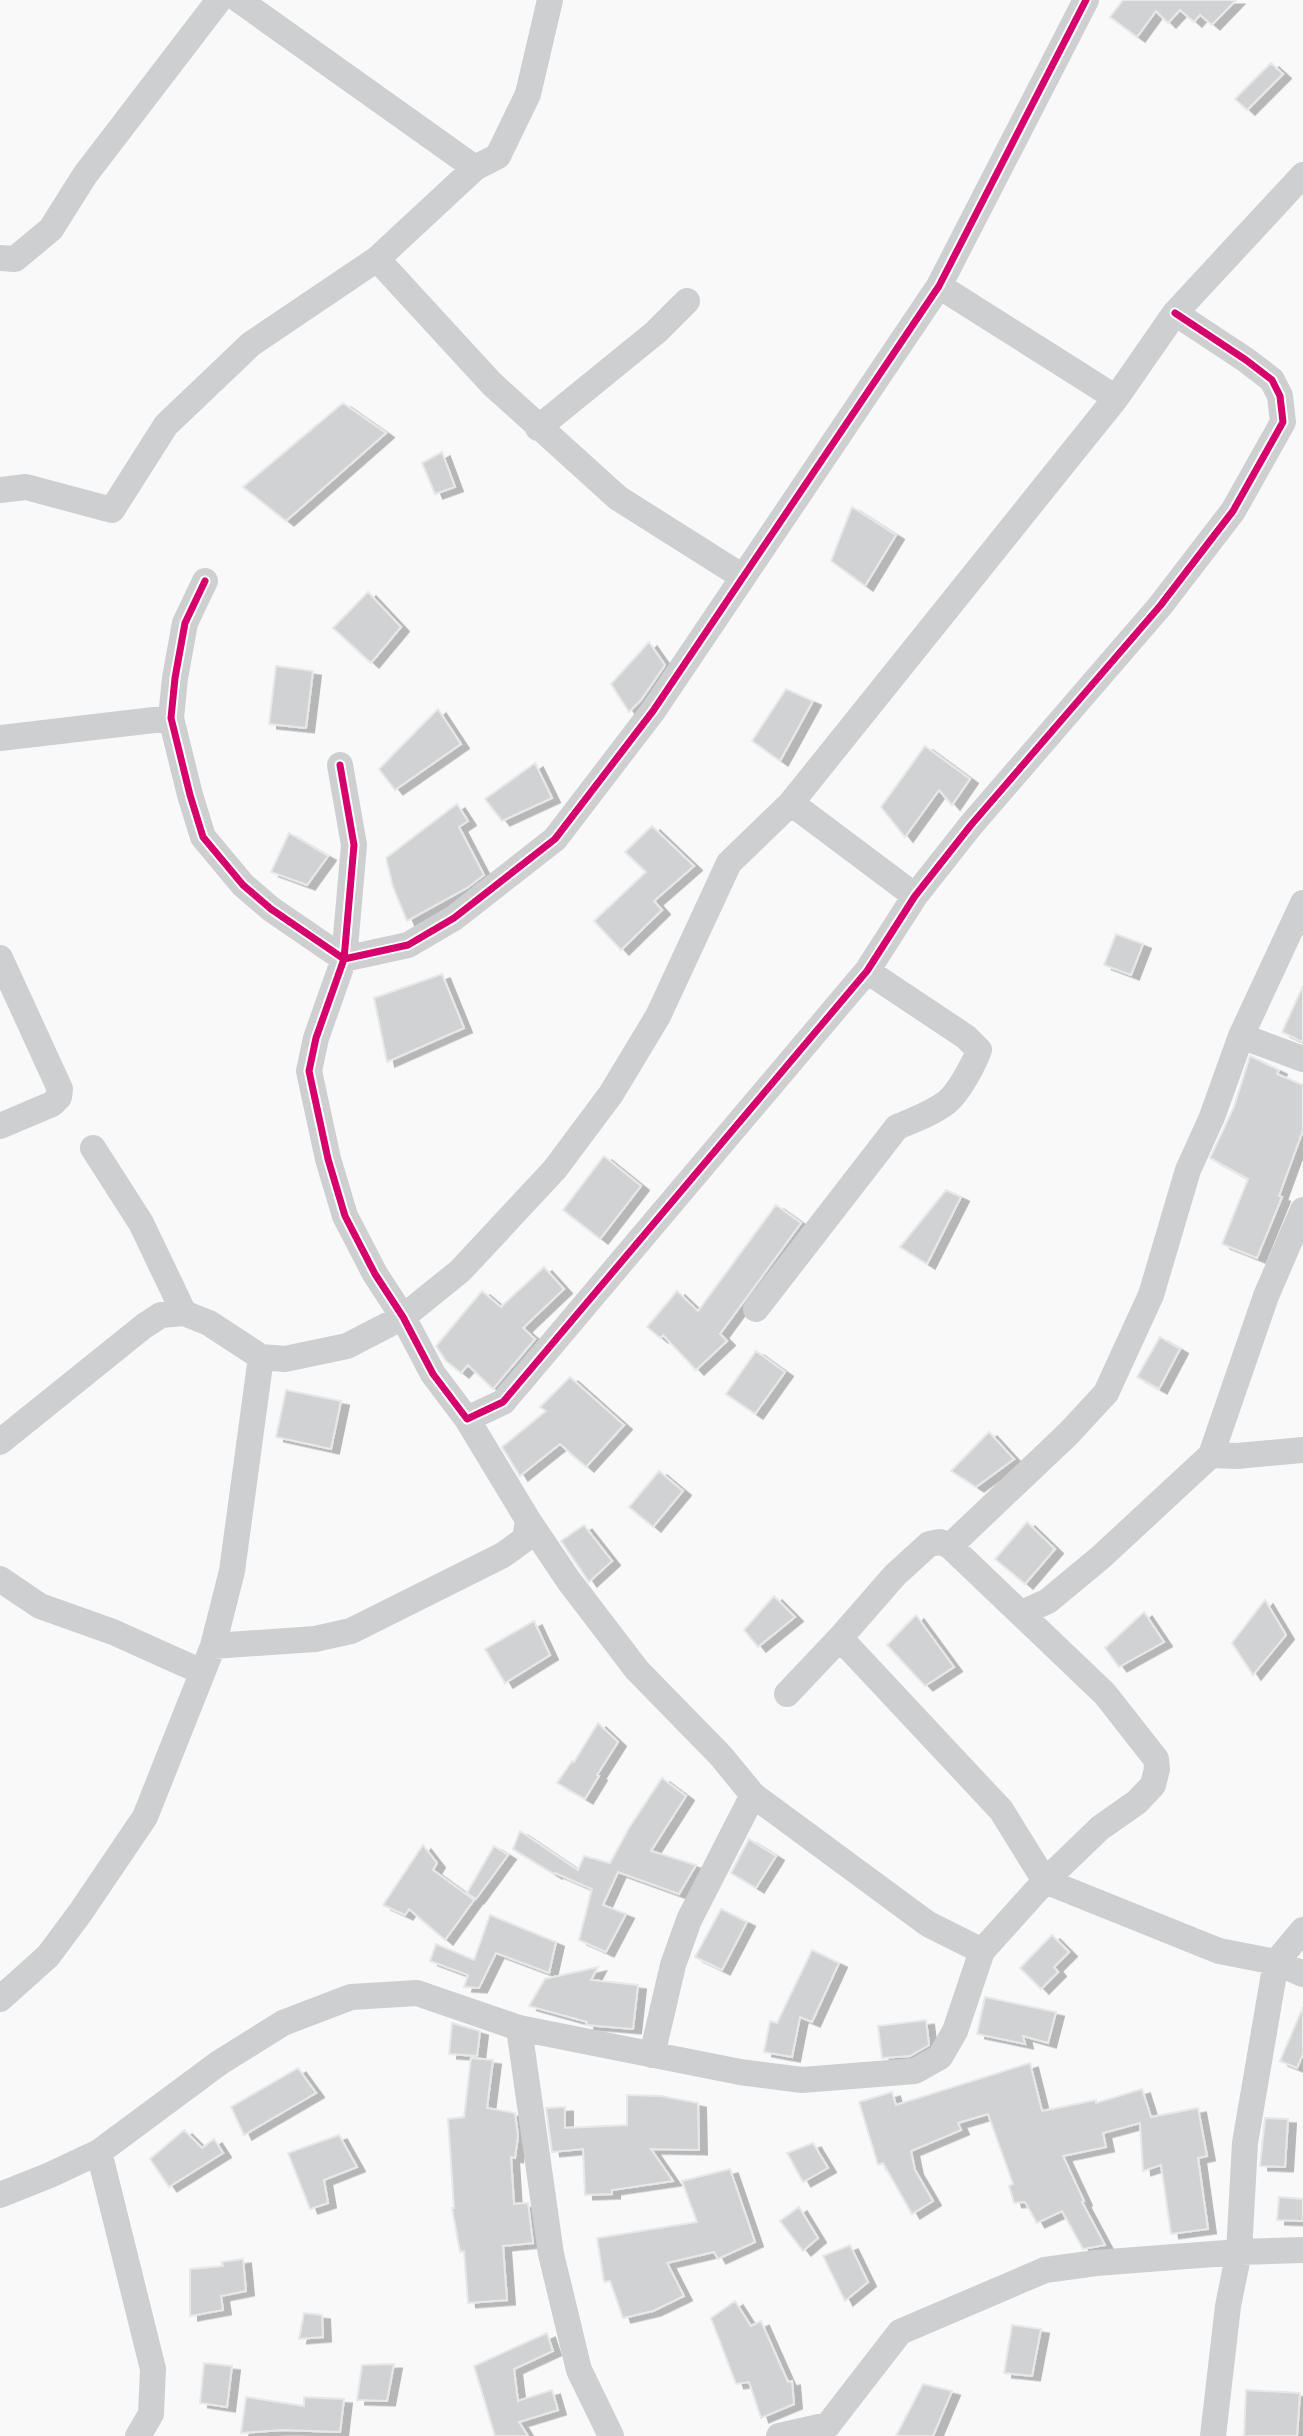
<svg xmlns="http://www.w3.org/2000/svg" width="1303" height="2436" viewBox="0 0 1303 2436" font-family="Quicksand,sans-serif">
<style>
.building{fill:#d0d2d3;stroke:#e8e8e8;stroke-width:2;filter:url(#shadow)}
.lines{fill:none;stroke-linecap:round;stroke-linejoin:round}
.minor{stroke:#cecfd0;stroke-width:26}
.cycleway-casing{stroke:#fff;stroke-width:11}
.cycleway{stroke:#d6006c;stroke-width:7}
</style>
<defs>
<filter id="shadow"><feDropShadow dx="8" dy="4.5" stdDeviation="0" flood-color="#0004"/></filter>
</defs>
<rect width="100%" height="100%" fill="#f9f9f9"/>
<path class="building" d="M 1123,0 L 1236,0 L 1212,25 L 1200,15 L 1194,22 L 1180,10 L 1168,23 L 1156,11 L 1137,37 L 1110,17 Z
M 1271,63 L 1283,74 L 1247,110 L 1235,99 Z
M 343,403 L 386,433 L 286,521 L 243,487 Z
M 442,452 L 455,487 L 435,494 L 422,463 Z
M 852,507 L 896,535 L 865,586 L 831,561 Z
M 368,592 L 401,627 L 371,663 L 333,628 Z
M 649,642 L 665,665 L 641,700 L 629,712 L 611,684 Z
M 276,666 L 313,671 L 306,728 L 269,724 Z
M 786,689 L 813,701 L 780,761 L 752,741 Z
M 438,709 L 461,744 L 395,790 L 379,769 Z
M 925,746 L 970,779 L 952,805 L 939,790 L 905,837 L 881,807 Z
M 535,763 L 552,798 L 502,821 L 485,799 Z
M 457,804 L 468,821 L 459,827 L 484,875 L 467,888 L 407,921 L 393,887 L 386,858 Z
M 652,826 L 694,866 L 654,901 L 662,910 L 621,950 L 594,921 L 646,872 L 625,852 Z
M 289,833 L 328,856 L 307,885 L 271,872 Z
M 1116,934 L 1143,944 L 1131,975 L 1104,965 Z
M 442,974 L 464,1028 L 387,1062 L 374,998 Z
M 1303,986 L 1303,1042 L 1282,1032 Z
M 1250,1056 L 1279,1070 L 1277,1074 L 1303,1085 L 1303,1130 L 1279,1196 L 1282,1197 L 1257,1258 L 1222,1244 L 1248,1179 L 1210,1158 L 1234,1107 Z
M 604,1156 L 641,1186 L 600,1239 L 563,1210 Z
M 946,1190 L 961,1197 L 927,1264 L 900,1247 Z
M 776,1205 L 801,1223 L 720,1334 L 727,1341 L 696,1370 L 663,1335 L 660,1338 L 647,1327 L 677,1291 L 698,1311 Z
M 544,1267 L 564,1289 L 523,1328 L 535,1339 L 493,1389 L 468,1365 L 461,1373 L 446,1361 L 436,1346 L 482,1291 L 501,1307 Z
M 1160,1337 L 1180,1349 L 1159,1389 L 1137,1377 Z
M 756,1351 L 785,1372 L 755,1414 L 726,1394 Z
M 570,1377 L 624,1425 L 586,1467 L 560,1444 L 520,1476 L 502,1447 L 546,1411 L 540,1407 Z
M 286,1390 L 341,1401 L 331,1449 L 276,1437 Z
M 989,1432 L 1014,1459 L 976,1487 L 951,1471 Z
M 659,1471 L 683,1491 L 653,1527 L 629,1507 Z
M 1027,1522 L 1055,1549 L 1025,1584 L 995,1559 Z
M 584,1525 L 612,1561 L 589,1582 L 561,1541 Z
M 774,1596 L 795,1617 L 758,1647 L 744,1630 Z
M 1265,1600 L 1286,1635 L 1253,1675 L 1232,1643 Z
M 1144,1612 L 1164,1642 L 1119,1667 L 1105,1648 Z
M 916,1615 L 954,1667 L 925,1686 L 887,1645 Z
M 534,1621 L 550,1655 L 505,1683 L 485,1649 Z
M 598,1723 L 618,1742 L 597,1775 L 599,1776 L 585,1799 L 557,1783 L 572,1761 L 574,1762 Z
M 662,1778 L 686,1796 L 651,1851 L 696,1865 L 679,1894 L 618,1872 L 603,1905 L 626,1914 L 606,1952 L 579,1940 L 592,1889 L 555,1873 L 554,1874 L 513,1849 L 520,1831 L 578,1870 L 584,1856 L 610,1863 L 629,1828 Z
M 749,1839 L 776,1856 L 756,1888 L 731,1873 Z
M 423,1845 L 437,1863 L 433,1870 L 474,1900 L 445,1940 L 409,1909 L 405,1915 L 383,1905 Z
M 494,1846 L 508,1855 L 476,1899 L 467,1893 Z
M 721,1909 L 747,1922 L 722,1970 L 695,1957 Z
M 490,1915 L 556,1942 L 549,1973 L 496,1953 L 479,1988 L 464,1987 L 468,1975 L 430,1961 L 436,1944 L 474,1960 Z
M 1052,1935 L 1069,1952 L 1054,1967 L 1058,1972 L 1041,1989 L 1020,1968 Z
M 812,1950 L 839,1963 L 812,2022 L 800,2017 L 792,2057 L 764,2052 L 770,2021 L 777,2023 Z
M 598,1967 L 591,1980 L 638,1985 L 633,2029 L 586,2025 L 587,2022 L 529,2006 L 545,1979 Z
M 985,1997 L 1056,2012 L 1048,2043 L 1023,2036 L 1025,2044 L 977,2034 Z
M 1303,2007 L 1303,2054 L 1297,2068 L 1280,2061 Z
M 926,2020 L 929,2045 L 910,2056 L 882,2058 L 878,2026 Z
M 452,2023 L 480,2031 L 477,2056 L 449,2054 Z
M 471,2058 L 493,2060 L 487,2108 L 515,2113 L 518,2136 L 515,2158 L 511,2157 L 514,2204 L 528,2203 L 533,2243 L 503,2246 L 507,2300 L 468,2303 L 464,2251 L 460,2252 L 452,2208 L 454,2208 L 448,2119 L 464,2117 Z
M 1030,2063 L 1042,2111 L 1096,2100 L 1096,2103 L 1142,2089 L 1151,2117 L 1198,2108 L 1207,2156 L 1198,2158 L 1208,2229 L 1171,2234 L 1161,2165 L 1143,2171 L 1140,2123 L 1103,2133 L 1106,2147 L 1063,2156 L 1084,2201 L 1082,2202 L 1105,2245 L 1083,2249 L 1062,2211 L 1037,2223 L 1025,2202 L 1014,2203 L 1009,2186 L 1013,2184 L 988,2114 L 958,2123 L 961,2130 L 911,2151 L 915,2170 L 933,2201 L 912,2214 L 883,2163 L 878,2165 L 859,2102 L 892,2092 L 896,2105 Z
M 298,2068 L 316,2093 L 244,2135 L 231,2107 Z
M 627,2095 L 661,2096 L 698,2103 L 699,2150 L 651,2149 L 673,2181 L 612,2190 L 612,2194 L 585,2195 L 583,2149 L 552,2152 L 546,2108 L 565,2107 L 565,2128 L 627,2125 Z
M 1265,2118 L 1288,2119 L 1285,2167 L 1260,2166 Z
M 184,2130 L 202,2148 L 214,2139 L 223,2153 L 169,2187 L 150,2159 Z
M 339,2135 L 357,2167 L 324,2180 L 328,2203 L 310,2209 L 288,2153 Z
M 813,2143 L 828,2168 L 803,2182 L 787,2153 Z
M 730,2169 L 755,2242 L 718,2259 L 714,2252 L 667,2263 L 684,2296 L 653,2311 L 623,2318 L 610,2281 L 604,2282 L 597,2238 L 697,2222 L 682,2181 Z
M 1279,2197 L 1303,2199 L 1303,2221 L 1277,2220 Z
M 799,2207 L 818,2238 L 803,2251 L 780,2221 Z
M 850,2245 L 868,2282 L 845,2301 L 823,2256 Z
M 243,2259 L 246,2291 L 221,2296 L 223,2310 L 190,2316 L 190,2269 L 223,2266 L 222,2262 Z
M 735,2301 L 751,2326 L 761,2321 L 788,2382 L 792,2381 L 794,2404 L 761,2418 L 749,2382 L 736,2384 L 711,2318 Z
M 304,2313 L 322,2315 L 323,2337 L 299,2339 Z
M 1012,2325 L 1041,2329 L 1032,2376 L 1004,2373 Z
M 547,2333 L 553,2351 L 514,2369 L 518,2401 L 552,2390 L 558,2410 L 519,2422 L 528,2436 L 495,2436 L 474,2366 Z
M 204,2363 L 232,2366 L 227,2407 L 200,2403 Z
M 394,2364 L 387,2401 L 357,2400 L 362,2365 Z
M 923,2384 L 952,2391 L 933,2436 L 896,2436 Z
M 1246,2390 L 1300,2393 L 1297,2436 L 1244,2436 Z
M 246,2397 L 304,2406 L 304,2397 L 344,2399 L 340,2432 L 282,2430 L 241,2433 Z"/>
<g class="lines">
<path class="minor" d="M 239,0 L 475,168
M 0,258 L 15,259 L 51,229 L 85,175 L 219,0
M 377,259 L 492,384 L 618,498 L 743,577
M 939,286 L 1116,398
M 538,428 L 656,332 L 687,301
M 0,490 L 26,487 L 112,510 L 166,425 L 251,344 L 377,259 L 475,168 L 498,156 L 528,94 L 550,0
M 205,581 L 185,623 L 175,678 L 171,718 L 190,795 L 203,837 L 243,885 L 271,909 L 344,959 L 408,945 L 454,918 L 555,839 L 653,711 L 939,286 L 1086,0
M 0,738 L 171,718
M 340,765 L 354,845 L 344,959 L 316,1038 L 309,1071 L 328,1159 L 345,1216 L 375,1274 L 403,1317 L 433,1374 L 467,1419 L 503,1402 L 867,971 L 915,896 L 971,825 L 1160,606 L 1233,511 L 1283,422 L 1280,396 L 1272,380 L 1246,360 L 1175,313
M 791,803 L 915,896
M 0,958 L 60,1089 L 59,1097 L 52,1104 L 0,1126
M 1241,1036 L 1303,1059
M 93,1148 L 141,1223 L 184,1313
M 756,1309 L 897,1127 C 914,1120 933,1113 947,1102 C 959,1092 974,1064 979,1050 L 966,1037 L 867,971
M 0,1442 L 144,1326 L 161,1315 L 184,1313 L 209,1323 L 261,1357 L 285,1359 L 347,1346 L 403,1317 L 460,1271 L 555,1169 L 611,1094 L 658,1016 L 729,863 L 791,803 L 1116,398 L 1175,313 L 1303,175
M 1211,1455 L 1237,1456 L 1303,1450
M 528,1520 L 569,1581 L 637,1670 L 721,1756 L 753,1795 L 928,1924 L 982,1951 L 1045,1881 L 1219,1951 L 1276,1962 L 1303,1930
M 950,1546 L 1069,1433 L 1106,1393 L 1151,1295 L 1188,1170 L 1212,1117 L 1241,1036 L 1303,903
M 0,1579 L 40,1606 L 113,1632 L 202,1672
M 1022,1613 L 1048,1601 L 1101,1557 L 1211,1455 L 1266,1296 L 1303,1210
M 213,1646 L 315,1639 L 351,1631 L 503,1555 L 525,1539 L 528,1520 L 467,1419
M 787,1694 L 840,1638 L 1001,1810 L 1045,1881 L 1100,1828 L 1137,1802 L 1153,1785 L 1157,1769 L 1156,1759 L 1105,1694 L 950,1546 L 940,1542 L 929,1544 L 895,1575 L 840,1638
M 0,1999 L 48,1956 L 80,1913 L 145,1817 L 213,1646 L 232,1571 L 261,1357
M 519,2028 L 551,2254 L 579,2370 L 611,2436
M 652,2055 L 673,1965 L 689,1920 L 753,1795
M 99,2152 L 153,2369 L 151,2414 L 138,2436
M 0,2195 L 50,2175 L 99,2152 L 219,2063 L 283,2023 L 351,1997 L 417,1993 L 519,2028 L 740,2072 L 802,2080 L 915,2071 L 940,2057 L 955,2031 L 982,1951
M 779,2436 L 828,2425 L 900,2332 L 1045,2270 L 1096,2263 L 1239,2252 L 1303,2250
M 1213,2436 L 1228,2306 L 1239,2252 L 1245,2143 L 1276,1962 L 1303,1974"/>
<g class="cycleway-casing">
<path id="cycleway" d="M 205,581 L 185,623 L 175,678 L 171,718 L 190,795 L 203,837 L 243,885 L 271,909 L 344,959 L 408,945 L 454,918 L 555,839 L 653,711 L 939,286 L 1086,0
M 340,765 L 354,845 L 344,959 L 316,1038 L 309,1071 L 328,1159 L 345,1216 L 375,1274 L 403,1317 L 433,1374 L 467,1419 L 503,1402 L 867,971 L 915,896 L 971,825 L 1160,606 L 1233,511 L 1283,422 L 1280,396 L 1272,380 L 1246,360 L 1175,313"/>
</g>
<use href="#cycleway" class="cycleway"/>
</g>
</svg>
